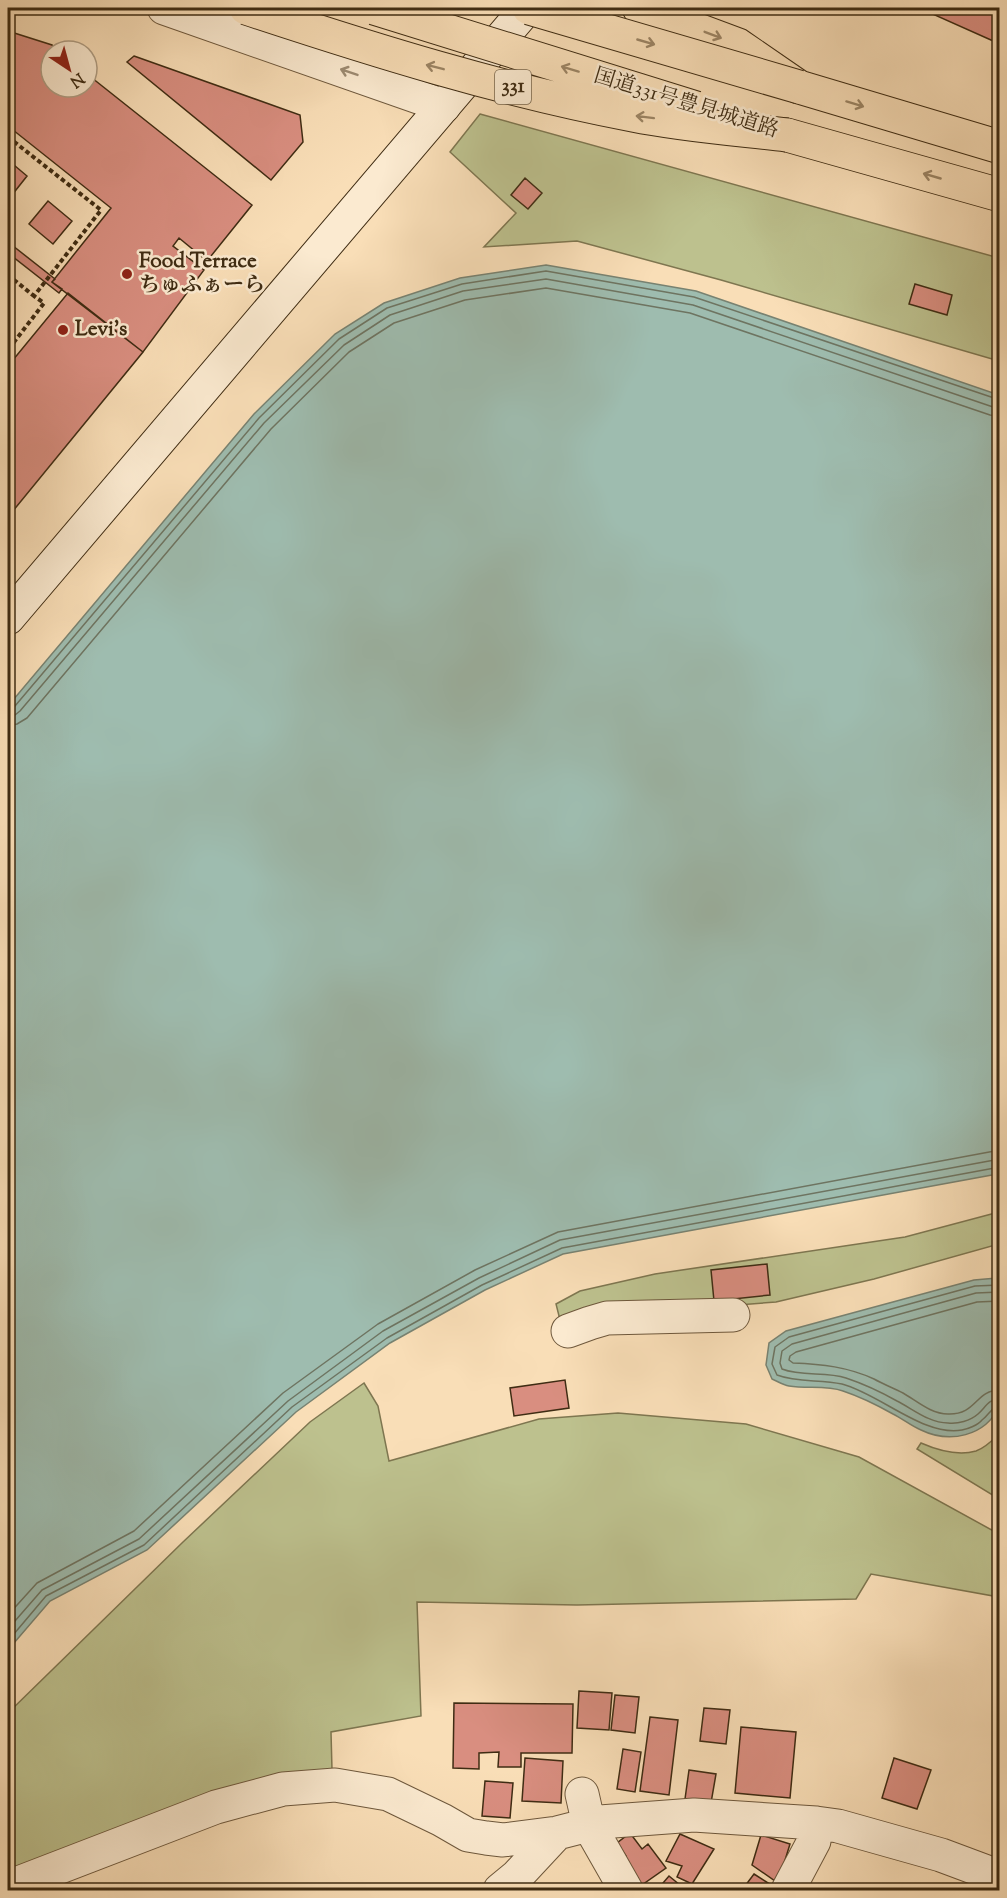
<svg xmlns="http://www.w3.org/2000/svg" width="1007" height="1898" viewBox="0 0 1007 1898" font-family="'Sorts Mill Goudy','Noto Serif JP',serif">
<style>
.green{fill:#bdc18e;stroke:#7e7650;stroke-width:1.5}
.water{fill:#9ebcaf;stroke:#788271;stroke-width:1.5}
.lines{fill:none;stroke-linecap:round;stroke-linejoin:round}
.shore{stroke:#6e7461;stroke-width:1.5}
.building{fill:#d98e80;stroke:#3f2c13;stroke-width:1.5}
.street-casing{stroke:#6e583c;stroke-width:35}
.secondary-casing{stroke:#3f2c13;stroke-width:35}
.highway-casing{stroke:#3f2c13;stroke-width:35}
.path{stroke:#3f2c13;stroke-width:4;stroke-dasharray:4.5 3;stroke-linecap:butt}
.street{stroke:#fbead0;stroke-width:33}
.secondary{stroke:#fbead0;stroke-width:33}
.highway{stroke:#f9deb7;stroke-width:33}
.highway-bridge-casing{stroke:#3f2c13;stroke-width:35;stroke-linecap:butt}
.highway-bridge{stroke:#f9deb7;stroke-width:33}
.oneway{stroke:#9c8565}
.oneway2{stroke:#9d8b72}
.poi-dot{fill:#8f2418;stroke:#fbead0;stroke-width:2}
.labels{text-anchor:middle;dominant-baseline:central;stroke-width:5;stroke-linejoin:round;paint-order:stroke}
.shield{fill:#fbead0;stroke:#77654c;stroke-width:1.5}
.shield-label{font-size:20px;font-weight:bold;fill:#3f2c13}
.street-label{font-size:21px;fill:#3f2c13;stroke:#fbead0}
.poi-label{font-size:21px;font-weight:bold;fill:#3f2c13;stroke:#fbead0;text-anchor:start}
</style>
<rect width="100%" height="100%" fill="#f9deb7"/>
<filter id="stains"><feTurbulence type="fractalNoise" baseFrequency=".00333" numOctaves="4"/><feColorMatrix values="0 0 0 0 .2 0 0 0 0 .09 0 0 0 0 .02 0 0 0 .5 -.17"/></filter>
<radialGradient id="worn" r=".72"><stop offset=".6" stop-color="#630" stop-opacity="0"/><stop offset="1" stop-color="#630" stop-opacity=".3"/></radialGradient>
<path class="green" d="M 480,114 L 999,258 L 999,361 L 721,280 L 577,241 L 484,247 L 516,213 L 450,152 Z
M 999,1212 L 999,1244 L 874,1279 L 776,1302 L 711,1307 L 561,1324 L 556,1304 L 580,1291 L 655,1274 L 905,1237 Z
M 364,1383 L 378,1406 L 389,1461 L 539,1419 L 618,1413 L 746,1424 L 859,1457 L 999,1534 L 999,1597 L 871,1574 L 856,1599 L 577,1605 L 417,1602 L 421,1716 L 331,1732 L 332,1770 L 8,1878 L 8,1713 L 183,1542 L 310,1422 Z
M 999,1434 L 999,1499 L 917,1449 L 921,1443 C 937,1450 958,1456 976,1451 C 985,1448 993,1440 999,1434 Z"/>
<path class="water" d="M 546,265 L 696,291 L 999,395 L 999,1172 L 992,1175 L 563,1254 L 485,1290 L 390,1343 L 296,1412 L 147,1550 L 50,1601 L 8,1650 L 8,706 L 254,414 L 335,334 L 384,303 L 460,278 Z
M 997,1278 L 1000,1279 L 999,1407 C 985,1436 950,1444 921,1430 C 911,1426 903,1419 893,1414 C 877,1405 861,1397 843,1391 C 826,1385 807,1389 789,1386 C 783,1385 777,1381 772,1379 L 766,1365 L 769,1343 L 786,1331 L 974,1280 Z"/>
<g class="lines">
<path class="shore" d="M 8,709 L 15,706 L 259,418 L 339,339 L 387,308 L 462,284 L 546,271 L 694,297 L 1000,400
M 8,717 L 15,715 L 20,711 L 264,423 L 344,345 L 390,315 L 463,291 L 546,279 L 693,305 L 993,407 L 1000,407
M 8,726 L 17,724 L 27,718 L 271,429 L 349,352 L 394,323 L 465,300 L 546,288 L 690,313 L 990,415 L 1000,416
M 1000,1285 L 975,1286 L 789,1337 L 775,1347 L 772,1364 L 777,1375 C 798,1383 820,1379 842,1384 C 880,1394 924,1437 962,1430 C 968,1429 978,1425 982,1420 C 989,1415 991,1407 1000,1406
M 1000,1292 L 976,1293 L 792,1344 L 782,1351 L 780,1363 L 782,1369 C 802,1377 826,1371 846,1378 C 864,1384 881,1392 897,1401 C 913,1409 929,1423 948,1423 C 958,1424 970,1421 978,1414 C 986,1407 988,1399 1000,1399
M 1000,1301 L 977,1302 L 796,1352 L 790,1356 L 789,1360 L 793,1363 C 822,1364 848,1367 874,1379 C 883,1384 893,1388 903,1393 C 917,1401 931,1414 948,1414 C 977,1415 975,1390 1000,1390
M 8,1615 L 37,1583 L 134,1531 L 283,1393 L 378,1324 L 475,1270 L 558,1232 L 1000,1150
M 8,1629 L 42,1590 L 139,1539 L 288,1401 L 383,1331 L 479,1278 L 560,1240 L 1000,1159
M 8,1641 L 46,1596 L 144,1545 L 292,1407 L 387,1338 L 482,1285 L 562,1248 L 1000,1167"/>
</g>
<path class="building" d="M 930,8 L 1000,8 L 1000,44 L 928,12 Z
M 8,31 L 52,45 L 58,51 L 51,51 L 51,87 L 87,87 L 87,74 L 252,205 L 207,261 L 179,238 L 173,246 L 204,270 L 143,352 L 52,282 L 111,208 L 8,126 Z
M 134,56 L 300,115 L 303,142 L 271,180 L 127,62 Z
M 8,160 L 27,176 L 8,200 Z
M 525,178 L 542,193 L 528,209 L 511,195 Z
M 48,201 L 72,221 L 53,244 L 29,224 Z
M 8,242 L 55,279 L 52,282 L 62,289 L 59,293 L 8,253 Z
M 915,284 L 952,295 L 947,315 L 909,304 Z
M 68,293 L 143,352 L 8,517 L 8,366 Z
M 767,1264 L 770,1295 L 714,1301 L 711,1270 Z
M 565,1380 L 569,1408 L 514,1416 L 510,1388 Z
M 579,1691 L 612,1693 L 609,1730 L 577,1728 Z
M 615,1695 L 639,1697 L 635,1733 L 611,1730 Z
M 454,1703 L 573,1704 L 572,1753 L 521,1753 L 521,1767 L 498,1767 L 499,1752 L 479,1753 L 479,1769 L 453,1768 Z
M 704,1708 L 730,1710 L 726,1744 L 700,1741 Z
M 650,1717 L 678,1720 L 669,1795 L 640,1791 Z
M 741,1727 L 796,1732 L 790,1798 L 735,1793 Z
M 623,1749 L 641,1752 L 635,1792 L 617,1789 Z
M 525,1758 L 563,1761 L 561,1803 L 522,1801 Z
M 894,1758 L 931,1770 L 917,1809 L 882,1798 Z
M 689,1770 L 716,1774 L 711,1803 L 685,1799 Z
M 485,1781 L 513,1783 L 510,1818 L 482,1816 Z
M 630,1833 L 642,1849 L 648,1844 L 666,1868 L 639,1887 L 620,1860 L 626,1856 L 617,1843 Z
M 680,1834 L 714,1849 L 692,1884 L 677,1877 L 682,1866 L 666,1861 Z
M 761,1835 L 790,1844 L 778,1883 L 752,1865 Z
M 754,1874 L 776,1888 L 774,1890 L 742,1890 Z
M 669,1876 L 686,1890 L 657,1890 Z"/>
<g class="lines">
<g class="street-casing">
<path id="street" d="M 164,8 L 444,106
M 568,1331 L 590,1323 L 607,1318 L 733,1315
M 582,1794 L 589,1825 L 626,1890
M 8,1887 L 216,1807 L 283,1789 L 335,1785 L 388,1794 L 442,1820 L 468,1835 L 486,1838 L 503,1840 L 557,1833 L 600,1822 L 694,1815 L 816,1823 L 838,1826 L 941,1855 L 1000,1877
M 500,1890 L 517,1876 L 557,1833
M 788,1890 L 814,1841 L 816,1823"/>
</g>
<g class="secondary-casing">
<path id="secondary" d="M 8,618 L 527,8"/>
</g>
<g class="highway-casing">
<path id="highway" d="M 639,8 L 738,45 L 799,87 L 1000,147
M 787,135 L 1000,195"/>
</g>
<path class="path" d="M 8,137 L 101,210 L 34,296 L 44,303 L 8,350
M 8,275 L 34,296"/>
<use href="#street" class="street"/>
<use href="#secondary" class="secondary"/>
<use href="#highway" class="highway"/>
<g class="highway-bridge-casing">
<path id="highway-bridge" d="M 246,8 C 373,50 501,90 633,115 C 683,125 736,129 787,135
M 374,8 L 696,108
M 529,8 L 799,87"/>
</g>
<use href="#highway-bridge" class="highway-bridge"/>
</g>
<defs><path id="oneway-shaft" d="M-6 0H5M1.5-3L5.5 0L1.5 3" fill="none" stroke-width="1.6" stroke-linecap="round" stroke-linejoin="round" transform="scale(1.5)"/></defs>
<g class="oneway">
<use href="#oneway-shaft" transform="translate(713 35) rotate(21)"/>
<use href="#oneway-shaft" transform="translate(646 42) rotate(16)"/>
<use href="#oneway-shaft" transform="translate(435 67) rotate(-166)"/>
<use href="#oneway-shaft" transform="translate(570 69) rotate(-163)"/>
<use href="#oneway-shaft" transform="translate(855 104) rotate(17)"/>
<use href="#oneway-shaft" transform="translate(645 117) rotate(-173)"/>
<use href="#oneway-shaft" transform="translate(932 176) rotate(-164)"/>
</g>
<use class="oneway2" href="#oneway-shaft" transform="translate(349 72) rotate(-161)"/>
<g class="poi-dot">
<circle cx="127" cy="274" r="6"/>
<circle cx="63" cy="330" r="6"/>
</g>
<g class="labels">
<rect class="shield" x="495" y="70" width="36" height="34" rx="4.5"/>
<g class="shield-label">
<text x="513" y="87">331</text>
</g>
<g class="street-label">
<text transform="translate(686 104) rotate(17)">国道331号豊見城道路</text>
</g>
<g class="poi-label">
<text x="139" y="262">Food Terrace<tspan x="139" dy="24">ちゅふぁーら</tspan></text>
<text x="75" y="330">Levi's</text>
</g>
</g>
<rect width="1007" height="1898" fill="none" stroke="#f9deb7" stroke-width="30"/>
<rect x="9" y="9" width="989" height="1880" fill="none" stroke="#3f2c13" stroke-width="3"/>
<rect x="15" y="15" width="977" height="1868" fill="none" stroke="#3f2c13" stroke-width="1.5"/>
<g transform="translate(69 69) rotate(144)"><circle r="28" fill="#fbead0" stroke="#b09e84" stroke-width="1.5"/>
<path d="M0-4.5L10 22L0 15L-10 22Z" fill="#8f2418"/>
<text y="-9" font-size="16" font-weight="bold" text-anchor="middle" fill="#3f2c13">N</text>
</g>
<rect width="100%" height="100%" filter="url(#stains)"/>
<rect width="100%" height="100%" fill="url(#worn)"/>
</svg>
